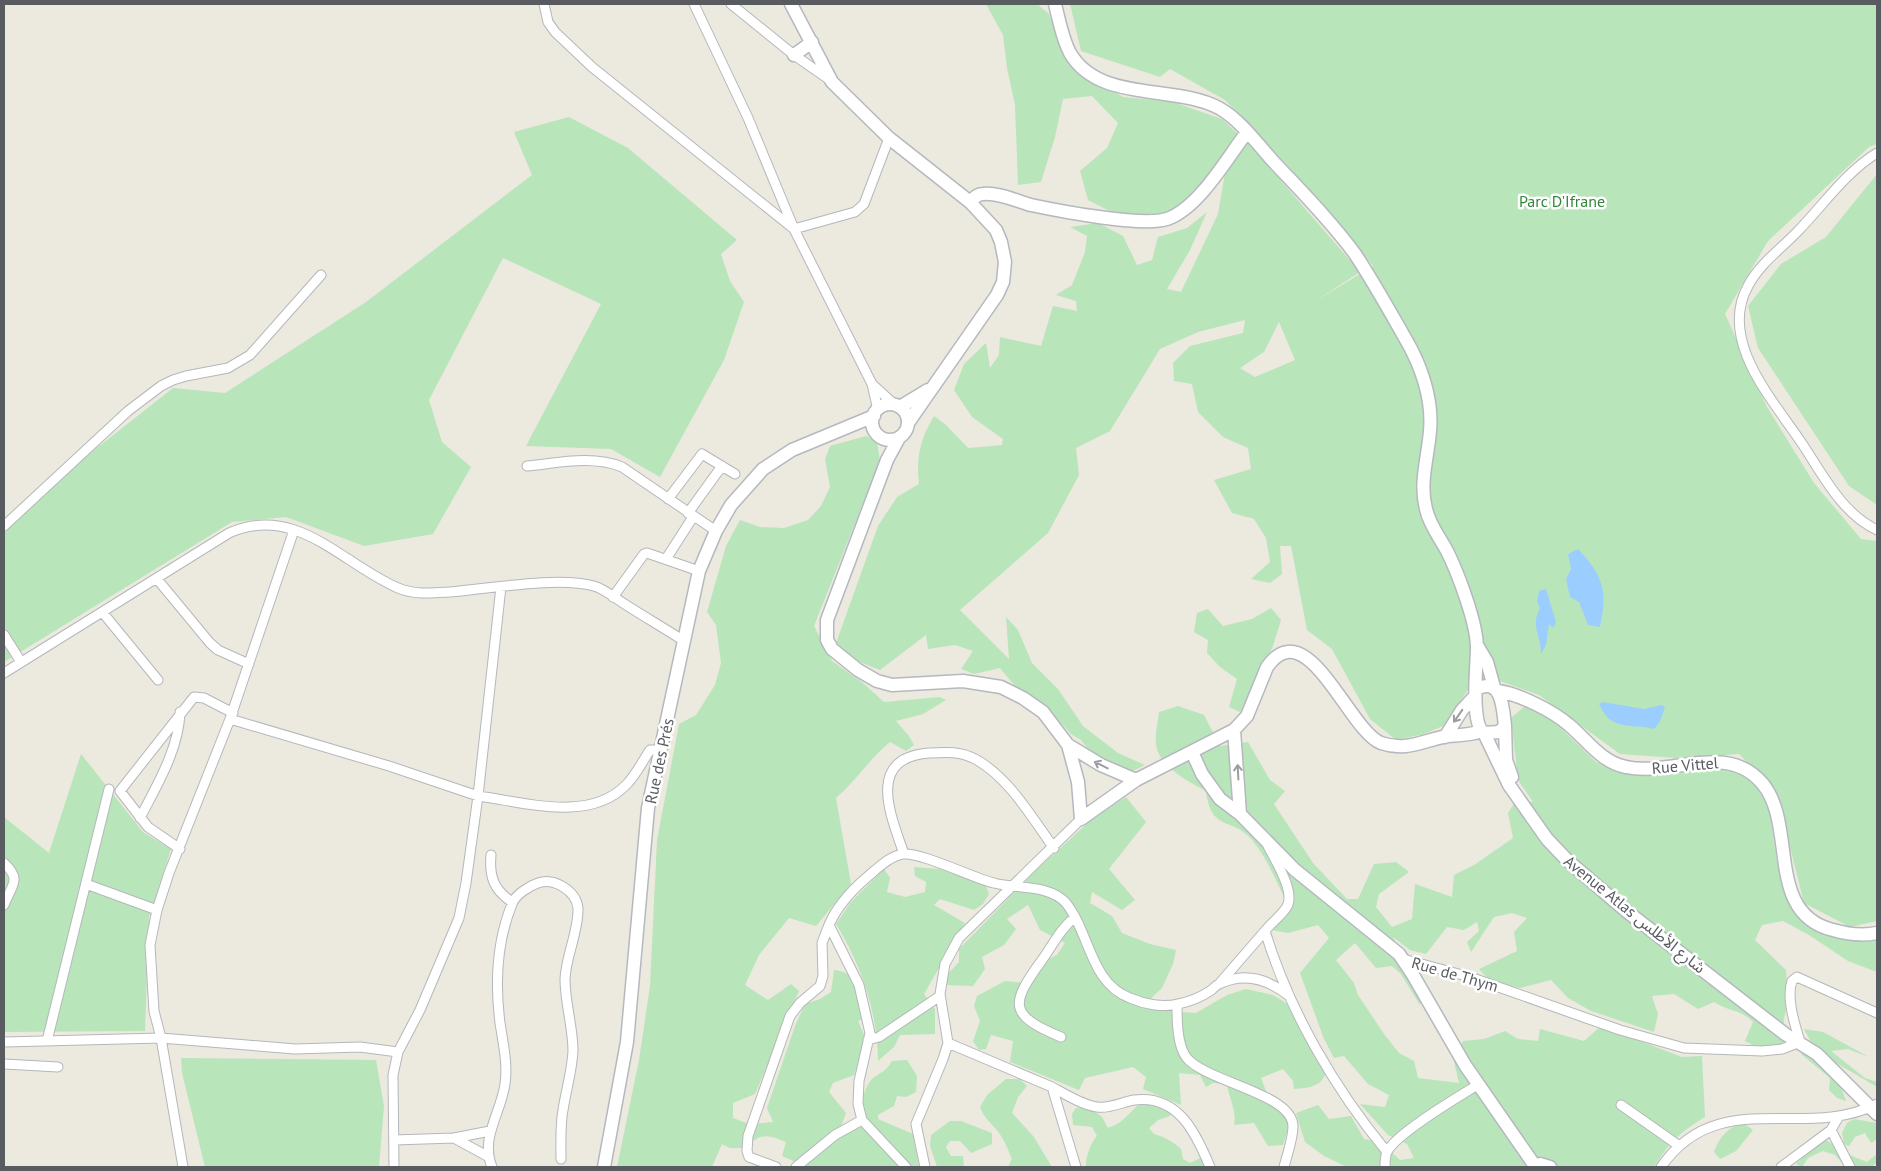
<svg xmlns="http://www.w3.org/2000/svg" width="1881" height="1171" viewBox="0 0 1881 1171" font-family="'PT Sans','Noto Sans Arabic',sans-serif">
<style>
.green{fill:#b9e5bb;fill-rule:evenodd}
.water{fill:#9bceff}
.lines{fill:none;stroke-linecap:round;stroke-linejoin:round}
.street-casing{stroke:#b5b7bc;stroke-width:11}
.secondary-casing{stroke:#b5b8bf;stroke-width:15}
.street{stroke:#fff;stroke-width:9}
.secondary{stroke:#fff;stroke-width:12}
.oneway{stroke:#9b9da0}
.labels{text-anchor:middle;dominant-baseline:central;stroke-width:5;stroke-linejoin:round;paint-order:stroke}
.park-label{font-size:16px;fill:#32863a;stroke:#fff}
.street-label{font-size:16px;fill:#585b60;stroke:#fff}
</style>
<rect width="100%" height="100%" fill="#ece9de"/>
<path class="green" d="M 986,4 L 1037,4 L 1049,14 L 1068,64 L 1123,97 L 1173,102 L 1222,119 L 1250,145 L 1360,272 L 1314,302 L 1373,266 L 1301,180 L 1225,100 L 1170,69 L 1160,77 L 1081,51 L 1070,4 L 1877,4 L 1877,144 L 1869,147 L 1768,241 L 1725,314 L 1767,407 L 1814,483 L 1861,539 L 1877,541 L 1877,921 L 1850,927 L 1804,903 L 1776,791 L 1739,754 L 1676,758 L 1620,754 L 1539,695 L 1497,680 L 1468,690 L 1443,726 L 1424,734 L 1396,740 L 1370,719 L 1332,649 L 1307,630 L 1291,546 L 1280,546 L 1282,574 L 1270,583 L 1251,579 L 1270,562 L 1266,538 L 1254,519 L 1232,513 L 1214,480 L 1251,469 L 1248,448 L 1223,437 L 1198,412 L 1192,384 L 1174,381 L 1173,363 L 1190,346 L 1243,333 L 1245,320 L 1198,332 L 1160,349 L 1110,431 L 1076,448 L 1079,475 L 1048,533 L 960,610 L 1009,659 L 1006,617 L 1018,630 L 1032,663 L 1058,689 L 1083,726 L 1118,753 L 1145,765 L 1129,773 L 1095,758 L 1081,740 L 1071,734 L 1048,709 L 1019,691 L 1000,668 L 974,674 L 961,669 L 973,651 L 955,645 L 928,649 L 926,635 L 880,670 L 852,659 L 836,643 L 878,526 L 897,497 L 919,484 C 916,457 920,440 934,416 L 946,425 L 968,448 L 1002,445 L 1003,439 L 972,417 L 954,390 L 964,364 L 986,343 L 990,368 L 999,355 L 1000,337 L 1041,346 L 1053,306 L 1077,311 L 1076,301 L 1056,295 L 1072,285 L 1085,252 L 1087,236 L 1070,227 L 1098,223 L 1123,236 L 1137,265 L 1152,260 L 1158,237 L 1187,228 L 1207,212 L 1190,250 L 1167,289 L 1181,292 L 1218,214 L 1226,167 L 1167,216 L 1121,217 L 1088,200 L 1080,171 L 1107,148 L 1118,123 L 1092,96 L 1063,99 L 1055,137 L 1041,182 L 1018,185 L 1015,105 L 1007,68 L 1003,35 ZM 1279,322 L 1295,360 L 1255,377 L 1240,368 L 1264,352 Z
M 569,117 L 628,148 L 737,240 L 721,254 L 730,281 L 744,302 L 724,360 L 660,477 L 611,449 L 526,446 L 601,304 L 503,258 L 429,400 L 442,442 L 471,467 L 433,534 L 364,546 L 286,517 L 232,522 L 4,662 L 4,521 L 173,388 L 225,393 L 366,302 L 532,175 L 514,132 Z
M 1877,174 L 1877,505 L 1849,486 L 1758,348 L 1748,306 L 1781,264 L 1826,237 Z
M 866,436 L 877,442 L 880,461 L 814,626 L 832,661 L 863,683 L 884,702 L 940,697 L 946,700 L 923,714 L 896,721 L 909,736 L 914,745 L 906,751 L 890,742 C 869,759 856,781 836,798 L 851,884 L 816,926 L 789,918 L 759,955 L 745,985 L 768,1000 L 791,984 L 799,991 L 755,1094 L 733,1103 L 733,1118 L 749,1124 L 773,1122 L 767,1108 L 795,1026 L 805,1004 L 820,999 L 831,992 L 834,970 C 861,973 859,995 865,1018 L 858,1021 L 866,1039 L 854,1075 L 833,1083 L 829,1092 L 846,1113 L 841,1127 L 857,1120 C 858,1111 865,1086 872,1079 C 881,1071 884,1074 892,1061 L 907,1060 L 917,1076 L 916,1092 L 906,1097 L 897,1096 L 894,1106 L 878,1115 L 878,1119 L 913,1134 L 919,1167 L 797,1167 L 798,1163 L 782,1156 L 786,1142 C 764,1133 762,1134 744,1148 L 730,1148 L 722,1144 L 712,1167 L 617,1167 L 639,1060 L 650,986 L 657,840 L 679,724 L 696,715 L 715,685 L 721,663 L 716,625 L 707,612 L 726,546 L 740,520 L 760,527 L 784,528 L 808,520 L 821,506 L 830,487 L 825,459 L 830,446 Z
M 1271,608 L 1281,620 L 1273,646 L 1242,713 L 1229,707 L 1237,679 L 1220,667 L 1207,653 L 1208,640 L 1194,632 L 1197,613 L 1208,609 L 1223,626 L 1252,619 Z
M 1178,706 L 1204,715 L 1220,746 L 1248,742 L 1270,780 L 1285,791 L 1274,804 L 1313,863 L 1347,899 L 1358,899 L 1374,864 L 1396,862 L 1409,872 L 1379,894 L 1376,907 L 1392,927 L 1412,919 L 1415,884 L 1452,897 L 1454,875 L 1474,865 L 1513,838 L 1508,813 L 1515,802 L 1533,802 L 1518,780 L 1511,718 L 1525,706 L 1546,714 L 1596,762 L 1629,771 L 1715,766 L 1749,776 L 1769,808 L 1777,861 L 1798,913 L 1877,939 L 1877,972 L 1848,961 L 1809,935 L 1783,921 L 1762,925 L 1755,940 L 1786,970 L 1788,1003 L 1784,1018 L 1783,1045 L 1760,1049 L 1745,1041 L 1753,1022 C 1741,1009 1729,1012 1714,1002 L 1698,1009 L 1674,994 L 1652,996 L 1658,1014 L 1654,1032 L 1591,1011 L 1568,998 L 1551,980 L 1520,988 L 1491,982 L 1479,969 L 1517,951 L 1514,932 L 1527,918 L 1512,913 L 1494,917 L 1471,952 L 1467,942 L 1479,931 L 1477,922 L 1464,930 L 1447,927 L 1426,954 L 1410,950 L 1393,937 L 1422,995 L 1420,1005 L 1401,974 L 1392,966 L 1376,968 L 1355,943 L 1336,960 L 1354,983 L 1358,995 L 1384,1034 L 1399,1053 L 1414,1061 L 1418,1078 L 1459,1083 L 1454,1062 L 1463,1041 L 1484,1039 L 1505,1031 L 1518,1039 L 1538,1041 L 1540,1029 L 1584,1041 L 1601,1026 L 1682,1057 L 1702,1056 L 1705,1117 C 1680,1132 1669,1143 1654,1167 L 1347,1167 L 1324,1156 L 1305,1142 L 1296,1113 L 1318,1105 L 1329,1119 L 1351,1116 L 1364,1139 L 1380,1142 L 1400,1160 L 1414,1158 L 1407,1144 L 1388,1135 L 1360,1104 L 1385,1107 L 1389,1095 L 1368,1084 L 1344,1056 L 1334,1058 L 1324,1039 L 1300,973 L 1329,938 L 1318,925 L 1288,933 L 1272,930 L 1288,905 C 1277,883 1268,860 1253,841 C 1233,816 1211,833 1206,791 C 1189,782 1166,770 1158,752 C 1153,741 1158,723 1159,712 Z
M 81,754 L 143,832 L 171,849 L 149,917 L 145,1031 L 4,1032 L 4,817 L 49,853 Z
M 1126,797 L 1146,822 L 1109,869 L 1135,900 L 1122,910 L 1092,892 L 1090,903 L 1112,916 L 1122,933 L 1150,944 L 1176,950 L 1173,964 L 1162,988 L 1143,1006 L 1170,1011 L 1196,1013 L 1227,995 L 1246,989 L 1273,995 L 1291,1006 L 1326,1072 C 1322,1087 1308,1088 1294,1089 L 1293,1081 L 1283,1069 L 1261,1078 L 1266,1091 L 1288,1117 L 1288,1129 L 1283,1145 L 1268,1146 L 1254,1123 L 1234,1125 C 1237,1111 1229,1099 1227,1084 L 1213,1083 L 1206,1087 L 1200,1075 L 1179,1073 L 1181,1105 L 1143,1089 L 1146,1077 L 1133,1067 L 1085,1078 L 1079,1090 L 1010,1062 L 1013,1041 L 991,1035 L 986,1049 L 979,1050 L 973,1041 L 980,1021 L 974,1006 L 977,996 L 1005,981 L 1027,983 L 1040,963 L 1057,955 L 1065,943 L 1040,930 L 1028,905 L 1007,919 L 1016,929 L 1004,945 L 982,957 L 985,969 L 973,986 L 946,985 L 948,974 L 959,962 L 959,949 L 1034,872 L 1092,819 Z
M 914,867 L 940,869 L 984,881 L 989,894 L 983,904 L 974,910 L 940,899 L 934,905 L 965,923 L 924,994 L 935,1009 L 935,1034 L 900,1035 L 894,1047 L 878,1061 C 878,1014 861,964 836,924 L 850,903 L 884,869 L 890,878 L 887,892 L 905,897 L 925,892 L 926,882 L 915,876 Z
M 1804,1029 L 1823,1032 L 1869,1057 L 1848,1049 L 1831,1051 L 1865,1078 L 1877,1082 L 1877,1087 L 1831,1060 L 1846,1101 L 1837,1098 L 1829,1090 L 1830,1078 L 1801,1054 L 1811,1042 Z
M 181,1058 L 376,1060 L 384,1106 L 379,1167 L 205,1167 L 182,1073 Z
M 1006,1079 L 1020,1079 L 1027,1086 L 1018,1097 L 1012,1113 L 1034,1137 L 1052,1167 L 1008,1167 L 1012,1159 C 1008,1150 1005,1141 999,1133 C 992,1123 984,1119 980,1107 L 987,1095 Z
M 1143,1101 L 1173,1111 L 1170,1116 L 1158,1120 L 1149,1128 L 1154,1134 C 1165,1137 1172,1141 1181,1149 L 1183,1159 L 1190,1163 L 1200,1158 L 1208,1167 L 1086,1167 C 1085,1158 1091,1142 1097,1136 L 1092,1127 L 1073,1125 L 1072,1114 L 1076,1108 L 1089,1107 L 1102,1117 L 1108,1128 C 1124,1123 1129,1112 1143,1101 Z
M 1854,1119 L 1877,1123 L 1877,1139 L 1871,1143 L 1865,1133 L 1855,1137 L 1849,1146 L 1844,1144 L 1842,1133 L 1847,1123 Z
M 950,1121 L 961,1121 L 992,1133 L 992,1144 L 971,1153 L 960,1141 L 950,1141 L 946,1147 L 951,1156 L 963,1156 L 964,1167 L 937,1167 L 930,1146 L 931,1135 Z
M 1742,1122 L 1753,1130 L 1736,1151 L 1720,1159 L 1714,1152 C 1720,1136 1727,1129 1742,1122 Z
M 1826,1140 L 1852,1156 L 1867,1162 L 1877,1154 L 1877,1163 L 1871,1167 L 1846,1167 L 1835,1155 L 1823,1151 L 1808,1158 L 1802,1167 L 1796,1164 L 1817,1144 Z"/>
<path class="water" d="M 1578,549 C 1603,575 1608,591 1600,627 L 1588,625 L 1579,602 L 1570,597 L 1566,579 L 1571,569 L 1568,554 Z
M 1546,589 L 1556,622 L 1553,628 L 1549,624 L 1546,645 L 1541,654 C 1541,634 1530,627 1540,608 L 1537,602 L 1539,591 Z
M 1603,702 L 1644,709 L 1662,705 L 1665,708 L 1659,723 L 1654,729 C 1630,723 1611,732 1599,704 Z"/>
<g class="lines">
<g class="street-casing">
<path id="street" d="M 544,4 L 548,22 L 555,32 L 592,67 L 794,229 L 855,212 L 864,204 L 889,138
M 694,4 L 748,118 L 794,229 L 872,384 L 878,410
M 731,4 L 794,55 L 830,80
M 1877,153 C 1847,171 1823,205 1799,230 C 1782,248 1759,264 1748,286 C 1718,340 1772,399 1801,442 C 1822,473 1841,513 1877,530
M 872,384 L 895,405
M 527,466 C 558,463 593,455 622,467 L 716,531
M 668,499 L 702,454 L 735,474
M 688,513 L 722,466
M 4,526 L 128,411 L 161,386 L 173,380 L 186,376 L 228,368 L 250,355 L 321,275
M 666,559 L 693,517
M 157,579 L 210,643 L 218,650 L 249,664
M 613,597 L 644,554 L 647,553 L 699,571
M 103,613 L 158,680
M 4,635 L 21,662
M 4,673 L 229,533 C 296,503 342,564 398,588 C 414,595 433,593 450,592 C 489,589 557,576 594,586 C 604,589 614,597 623,603 C 643,616 664,628 684,641
M 230,719 L 389,766 L 478,796 L 501,587
M 140,818 C 157,785 179,749 180,712
M 1268,846 C 1275,860 1297,894 1286,908 C 1280,917 1271,923 1265,931 C 1289,1010 1334,1088 1387,1152
M 180,849 L 148,827 L 120,791 L 194,697 L 204,698 L 233,713
M 904,854 C 891,816 865,758 929,753 C 946,752 961,751 977,760 C 1010,779 1032,818 1054,848
M 491,855 C 489,877 494,890 512,902
M 4,863 C 22,880 12,884 4,905
M 86,884 L 157,910
M 1403,959 L 1470,977 L 1620,1030 L 1684,1048 L 1762,1051 L 1782,1049 L 1800,1042 C 1795,1025 1786,998 1792,981 L 1797,977 L 1877,1013
M 1219,984 L 1265,931
M 1177,1005 C 1177,1020 1177,1044 1186,1057 C 1205,1082 1292,1093 1293,1126 C 1293,1139 1287,1155 1284,1167
M 1061,1037 C 1008,1015 1010,1004 1042,960 C 1053,945 1060,929 1075,917
M 868,1040 L 879,1037 L 940,996
M 47,1041 L 109,789
M 4,1042 L 161,1038 L 295,1049 L 360,1047 L 398,1052
M 948,1043 L 1052,1087 L 1076,1167
M 4,1064 L 58,1067
M 1052,1087 C 1065,1094 1082,1105 1097,1107 C 1110,1109 1122,1102 1134,1100 C 1178,1094 1196,1133 1210,1167
M 1621,1105 L 1678,1145
M 1831,1130 L 1850,1167
M 454,1138 L 490,1131
M 394,1140 L 454,1138 L 487,1156
M 183,1167 L 161,1038 L 154,1011 L 150,945 L 157,910 L 169,873 L 230,719 L 294,530
M 394,1167 L 393,1075 L 398,1052 L 420,1010 L 459,918 L 466,883 L 478,796 C 524,802 589,823 626,785 C 636,775 642,762 650,750 L 661,750
M 492,1167 C 480,1138 501,1113 505,1084 C 508,1064 503,1043 500,1023 C 495,984 497,941 512,904 C 515,895 529,886 538,883 C 554,877 576,891 578,908 C 579,931 566,955 565,979 C 565,1003 573,1027 573,1051 C 572,1071 566,1090 563,1110 C 560,1126 561,1143 561,1159
M 776,1167 L 749,1157 L 747,1151 L 748,1136 L 790,1016 L 800,1003 L 820,986 L 823,976 L 822,943 L 829,925
M 796,1167 L 835,1135 L 862,1120
M 906,1167 L 862,1120 L 858,1104 L 859,1081 L 870,1033 L 859,985 L 829,925 C 837,906 850,892 866,878 C 876,870 890,855 904,854 C 923,853 973,878 994,883 C 1016,889 1049,884 1066,903 C 1090,933 1090,983 1130,998 C 1144,1004 1163,1008 1178,1004 C 1188,1002 1201,997 1210,991 C 1213,989 1215,986 1219,984 C 1244,972 1268,979 1289,996
M 925,1167 L 916,1124 L 943,1059 L 948,1043 L 940,994 L 945,964 L 959,938 L 1081,819
M 1385,1167 C 1385,1163 1385,1156 1387,1152 C 1396,1133 1460,1096 1479,1084
M 1661,1167 C 1718,1085 1804,1141 1877,1104
M 1781,1167 L 1831,1130 L 1839,1116"/>
</g>
<g class="secondary-casing">
<path id="secondary" d="M 791,4 L 832,82 L 889,138 L 970,202 L 996,230 L 1001,242 L 1005,262 L 1003,282 L 997,295 L 908,423
M 1055,4 C 1059,20 1062,38 1070,53 C 1099,103 1174,84 1219,108 C 1239,119 1256,142 1272,160 C 1300,190 1330,220 1355,254 C 1373,281 1389,310 1405,338 C 1421,365 1433,399 1430,431 C 1428,457 1419,483 1426,509 C 1429,524 1440,538 1447,551 C 1458,573 1477,623 1477,648 C 1477,666 1470,723 1484,733 L 1499,732 L 1505,726 C 1503,709 1502,676 1477,689
M 794,55 L 812,42
M 970,202 C 974,198 977,194 983,194 C 997,192 1017,201 1031,205 C 1059,211 1143,227 1167,219 C 1199,208 1227,158 1247,132
M872 422a18 18 0 1 1 36 0a18 18 0 1 1-36 0Z
M 900,407 L 928,390
M 899,438 L 887,460 L 827,620 L 827,640 L 832,649 L 858,670 L 877,681 L 892,685 L 963,681 L 1001,687 L 1023,698 L 1043,712 L 1068,745 L 1101,765 L 1136,780
M 1477,645 L 1487,662 L 1494,687
M 1498,691 C 1519,694 1553,711 1569,725 C 1586,739 1602,763 1626,767 C 1671,777 1726,741 1762,783 C 1798,825 1764,913 1833,930 C 1847,934 1862,936 1877,933
M 1505,726 L 1506,760 L 1512,777
M 1234,730 L 1240,814
M 1484,733 L 1509,785 L 1547,839 L 1567,860 L 1625,910 L 1785,1034 L 1817,1054 L 1877,1114
M 1445,737 L 1462,710 L 1474,697
M 1068,745 L 1078,782 L 1081,819
M 1192,752 L 1202,774 L 1220,799 L 1240,814 L 1295,870 L 1399,954 L 1413,975 L 1465,1065 L 1535,1166
M 1081,819 L 1136,780 L 1234,730 L 1247,716 L 1267,667 C 1307,610 1349,731 1381,743 C 1407,752 1423,740 1448,736 C 1459,735 1471,735 1482,731
M 604,1167 L 627,1042 L 648,808 L 699,571 L 716,531 L 731,505 L 763,469 L 792,450 L 874,416
M 1534,1167 L 1540,1164 L 1550,1167"/>
</g>
<use href="#street" class="street"/>
<use href="#secondary" class="secondary"/>
</g>
<defs><path id="oneway-shaft" d="M-6 0H5M1.5-3L5.5 0L1.5 3" fill="none" stroke-width="1.6" stroke-linecap="round" stroke-linejoin="round" transform="scale(1.25)"/></defs>
<g class="oneway">
<use href="#oneway-shaft" transform="translate(1458 716) rotate(125)"/>
<use href="#oneway-shaft" transform="translate(1101 765) rotate(-153)"/>
<use href="#oneway-shaft" transform="translate(1238 772) rotate(-93)"/>
</g>
<g class="labels">
<g class="park-label">
<text x="1562" y="201">Parc D'Ifrane</text>
</g>
<g class="street-label">
<text transform="translate(659 761) rotate(-78)">Rue des Prés</text>
<text transform="translate(1685 765) rotate(-5)">Rue Vittel</text>
<text transform="translate(1635 914) rotate(39)">Avenue Atlas شارع الأطلس</text>
<text transform="translate(1455 974) rotate(16)">Rue de Thym</text>
</g>
</g>
<rect width="1881" height="1171" fill="none" stroke="#585b60" stroke-width="10"/>
</svg>
